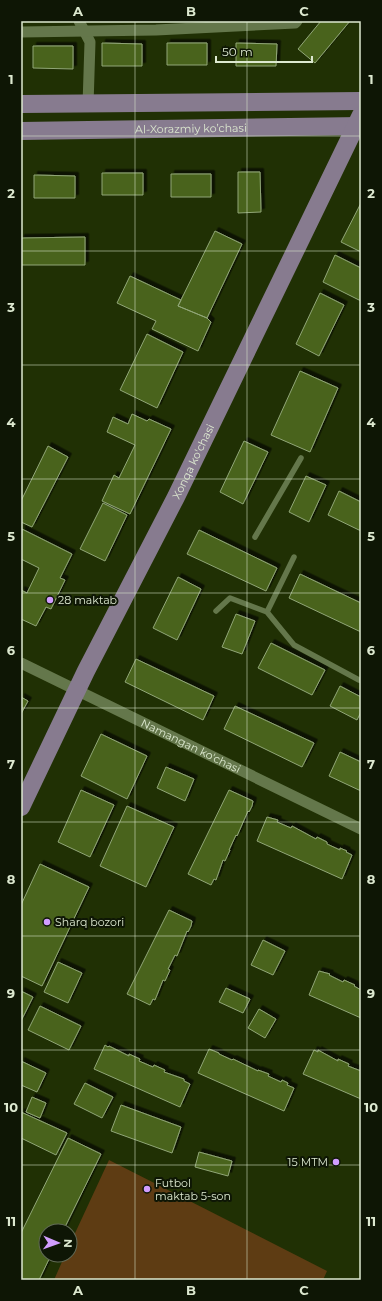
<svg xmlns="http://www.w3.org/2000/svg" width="382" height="1301" viewBox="0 0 382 1301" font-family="Montserrat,sans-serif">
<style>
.green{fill:#5e3c13}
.building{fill:#48631a;stroke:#91a678;filter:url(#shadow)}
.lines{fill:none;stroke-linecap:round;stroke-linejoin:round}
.lane{stroke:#64774b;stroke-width:5.5}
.street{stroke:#64774b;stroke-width:11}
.primary{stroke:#877b8f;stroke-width:18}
.grid{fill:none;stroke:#dde9d0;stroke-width:1;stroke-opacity:0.55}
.poi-dot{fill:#d19dfe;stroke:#0e1605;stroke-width:1.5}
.labels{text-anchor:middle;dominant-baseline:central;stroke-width:4;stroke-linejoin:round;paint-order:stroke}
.street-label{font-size:11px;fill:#dde9d0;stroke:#0e1605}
.poi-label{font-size:11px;fill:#dde9d0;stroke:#0e1605;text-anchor:start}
.neatline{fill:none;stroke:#dde9d0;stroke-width:1.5}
.grid-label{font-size:13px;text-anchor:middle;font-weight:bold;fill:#dde9d0}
</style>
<defs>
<filter id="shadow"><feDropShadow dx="3.5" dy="-3.5" stdDeviation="0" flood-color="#0009"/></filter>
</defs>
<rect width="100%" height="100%" fill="#203004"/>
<path class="green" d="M 109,1160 L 327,1271 L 323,1280 L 54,1280 L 65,1255 L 70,1255 L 70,1244 Z"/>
<path class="building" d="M 321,21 L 350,21 L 315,63 L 298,49 Z
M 102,43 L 142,44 L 142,66 L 102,66 Z
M 167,43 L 207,43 L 207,65 L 167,65 Z
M 236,43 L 277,44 L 276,66 L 236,66 Z
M 33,46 L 73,46 L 73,69 L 33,68 Z
M 238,172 L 260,172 L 261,212 L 238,213 Z
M 102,173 L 143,173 L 143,195 L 102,195 Z
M 171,174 L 211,174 L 211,197 L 171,197 Z
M 34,175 L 75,176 L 75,198 L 34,198 Z
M 361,203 L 361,252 L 341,242 Z
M 215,231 L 242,244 L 207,318 L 178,306 Z
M 85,237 L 85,265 L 21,265 L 21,238 Z
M 335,255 L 361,268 L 361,301 L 323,282 Z
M 130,276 L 181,300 L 178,306 L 207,318 L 211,322 L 198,351 L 152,329 L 156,321 L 117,303 Z
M 320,293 L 344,305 L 319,356 L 296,344 Z
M 147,334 L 183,352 L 157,408 L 120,390 Z
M 300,371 L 338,388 L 310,452 L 271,435 Z
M 132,414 L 147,421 L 149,419 L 171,429 L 130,514 L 102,501 L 114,475 L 119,478 L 135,445 L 107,432 L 113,417 L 128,424 Z
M 244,441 L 268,452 L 243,504 L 220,492 Z
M 48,446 L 68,457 L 32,527 L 21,522 L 21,501 Z
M 306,476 L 326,485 L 309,522 L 289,512 Z
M 339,491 L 361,502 L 361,531 L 328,515 Z
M 103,503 L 127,515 L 105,561 L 80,549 Z
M 22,529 L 72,554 L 60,578 L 65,580 L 51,609 L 46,607 L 36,626 L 21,619 L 21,590 L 27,593 L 39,568 L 21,559 Z
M 199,530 L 277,568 L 266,591 L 187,554 Z
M 300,574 L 361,603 L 361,632 L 289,598 Z
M 178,577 L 201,589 L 177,640 L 153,628 Z
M 236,614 L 255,621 L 242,654 L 222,647 Z
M 271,643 L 325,670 L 312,695 L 258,668 Z
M 136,659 L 214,696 L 203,720 L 125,682 Z
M 340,686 L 361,697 L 361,712 L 357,720 L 330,706 Z
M 21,697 L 28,701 L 21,714 Z
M 235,706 L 314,743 L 302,767 L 224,729 Z
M 101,734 L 147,756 L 127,799 L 81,776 Z
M 340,752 L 361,762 L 361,791 L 329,776 Z
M 166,767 L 194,779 L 185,801 L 157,788 Z
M 81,790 L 114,805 L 90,857 L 58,842 Z
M 229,790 L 253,801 L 252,806 L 249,812 L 248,811 L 237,836 L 236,835 L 229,850 L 230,850 L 225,861 L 223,860 L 216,880 L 214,879 L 211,885 L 188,874 Z
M 127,806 L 174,827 L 146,887 L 100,866 Z
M 267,817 L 278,820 L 277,822 L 291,828 L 292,826 L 316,839 L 317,837 L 327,842 L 327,844 L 340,850 L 340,848 L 347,851 L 346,852 L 352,855 L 342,879 L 257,841 Z
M 40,864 L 89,887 L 42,986 L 21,976 L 21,905 Z
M 169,910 L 192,921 L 191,926 L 188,932 L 187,931 L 177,956 L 175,955 L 168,969 L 170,970 L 165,981 L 163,980 L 155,1000 L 153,999 L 150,1005 L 127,994 Z
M 263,940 L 285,951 L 273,975 L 251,965 Z
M 58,962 L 82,973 L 68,1003 L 44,992 Z
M 319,971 L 330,974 L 329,975 L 343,982 L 344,980 L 355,985 L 354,986 L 361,990 L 361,1018 L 309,995 Z
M 226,988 L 250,999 L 243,1013 L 219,1002 Z
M 21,991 L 33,997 L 21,1021 Z
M 40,1006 L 81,1026 L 69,1050 L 28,1030 Z
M 259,1009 L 276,1019 L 265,1038 L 248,1028 Z
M 105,1045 L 108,1047 L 109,1046 L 129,1056 L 129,1054 L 140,1059 L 139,1061 L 153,1067 L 154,1065 L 165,1070 L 164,1072 L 184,1079 L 184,1081 L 190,1084 L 180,1107 L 94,1069 Z
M 209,1049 L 219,1053 L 219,1054 L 232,1060 L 233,1059 L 258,1071 L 258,1070 L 269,1074 L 268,1076 L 281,1082 L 282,1080 L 288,1083 L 287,1085 L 294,1088 L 284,1111 L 198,1073 Z
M 314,1050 L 318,1052 L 318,1050 L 338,1061 L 338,1059 L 349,1064 L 348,1066 L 361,1071 L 361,1099 L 303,1074 Z
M 21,1061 L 46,1073 L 37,1092 L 21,1085 Z
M 85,1083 L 113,1097 L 102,1118 L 74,1104 Z
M 32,1097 L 46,1103 L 40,1118 L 26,1112 Z
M 121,1105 L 181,1127 L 172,1153 L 111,1131 Z
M 21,1112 L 67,1133 L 56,1155 L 21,1138 Z
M 68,1138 L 101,1154 L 63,1231 L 46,1231 L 46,1255 L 51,1255 L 39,1280 L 21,1280 L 21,1233 Z
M 199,1152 L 232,1161 L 228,1176 L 195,1167 Z"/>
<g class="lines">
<path class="lane" d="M 255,537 L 301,458
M 294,557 L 267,612 L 294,645 L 359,680
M 216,611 L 230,598 L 267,612"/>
<g class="street">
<path d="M 79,21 L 90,42 L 88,105"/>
<path d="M 21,32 L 156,30 L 295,23 L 297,21"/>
<path id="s1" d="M 21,663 L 361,829"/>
</g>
<g class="primary">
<path d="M 21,104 L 361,101"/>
<path id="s2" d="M 21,131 L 361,126"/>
<path id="s3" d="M 21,807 L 86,671 L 176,497 L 361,115"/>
</g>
</g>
<path class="grid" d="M 135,21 L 135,1280M 247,21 L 247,1280M 21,136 L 361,136M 21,251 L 361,251M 21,365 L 361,365M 21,479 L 361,479M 21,593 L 361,593M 21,708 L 361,708M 21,822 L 361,822M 21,936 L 361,936M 21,1050 L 361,1050M 21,1165 L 361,1165"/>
<g class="poi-dot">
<circle cx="50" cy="600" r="4"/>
<circle cx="47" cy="922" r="4"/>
<circle cx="336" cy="1162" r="4"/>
<circle cx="147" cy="1189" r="4"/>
</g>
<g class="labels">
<g class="street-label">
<text stroke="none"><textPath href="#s2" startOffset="170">Al-Xorazmiy ko’chasi</textPath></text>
<text stroke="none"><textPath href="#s3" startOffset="386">Xonqa ko'chasi</textPath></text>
<text stroke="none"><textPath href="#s1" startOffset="189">Namangan ko'chasi</textPath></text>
</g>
<g class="poi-label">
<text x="58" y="600">28 maktab</text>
<text x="55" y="922">Sharq bozori</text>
<text x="328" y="1162" text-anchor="end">15 MTM</text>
<text x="155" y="1183">Futbol<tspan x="155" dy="13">maktab 5-son</tspan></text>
</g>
</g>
<rect width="382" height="1301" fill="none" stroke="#0e1605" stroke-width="44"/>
<g transform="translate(58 1243) rotate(92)"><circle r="19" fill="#0e1605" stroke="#616a56"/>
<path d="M0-3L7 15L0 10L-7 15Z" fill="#d19dfe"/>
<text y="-6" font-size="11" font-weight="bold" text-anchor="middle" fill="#dde9d0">N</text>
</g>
<path d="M216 56v6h96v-6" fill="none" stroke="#dde9d0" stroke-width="2"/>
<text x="222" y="56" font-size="12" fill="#dde9d0" stroke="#0e1605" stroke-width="3" paint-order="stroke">50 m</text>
<rect x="22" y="22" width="338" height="1257" class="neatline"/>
<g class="grid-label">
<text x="78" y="16">A</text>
<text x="191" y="16">B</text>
<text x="304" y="16">C</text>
<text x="11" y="84">1</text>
<text x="371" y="84">1</text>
<text x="11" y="198">2</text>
<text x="371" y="198">2</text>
<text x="11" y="312">3</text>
<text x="371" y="312">3</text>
<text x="11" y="427">4</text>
<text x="371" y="427">4</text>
<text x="11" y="541">5</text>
<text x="371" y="541">5</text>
<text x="11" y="655">6</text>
<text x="371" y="655">6</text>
<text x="11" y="769">7</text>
<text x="371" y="769">7</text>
<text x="11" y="884">8</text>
<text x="371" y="884">8</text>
<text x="11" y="998">9</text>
<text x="371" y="998">9</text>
<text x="11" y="1112">10</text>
<text x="371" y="1112">10</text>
<text x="11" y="1226">11</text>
<text x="371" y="1226">11</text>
<text x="78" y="1295">A</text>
<text x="191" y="1295">B</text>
<text x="304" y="1295">C</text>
</g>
</svg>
